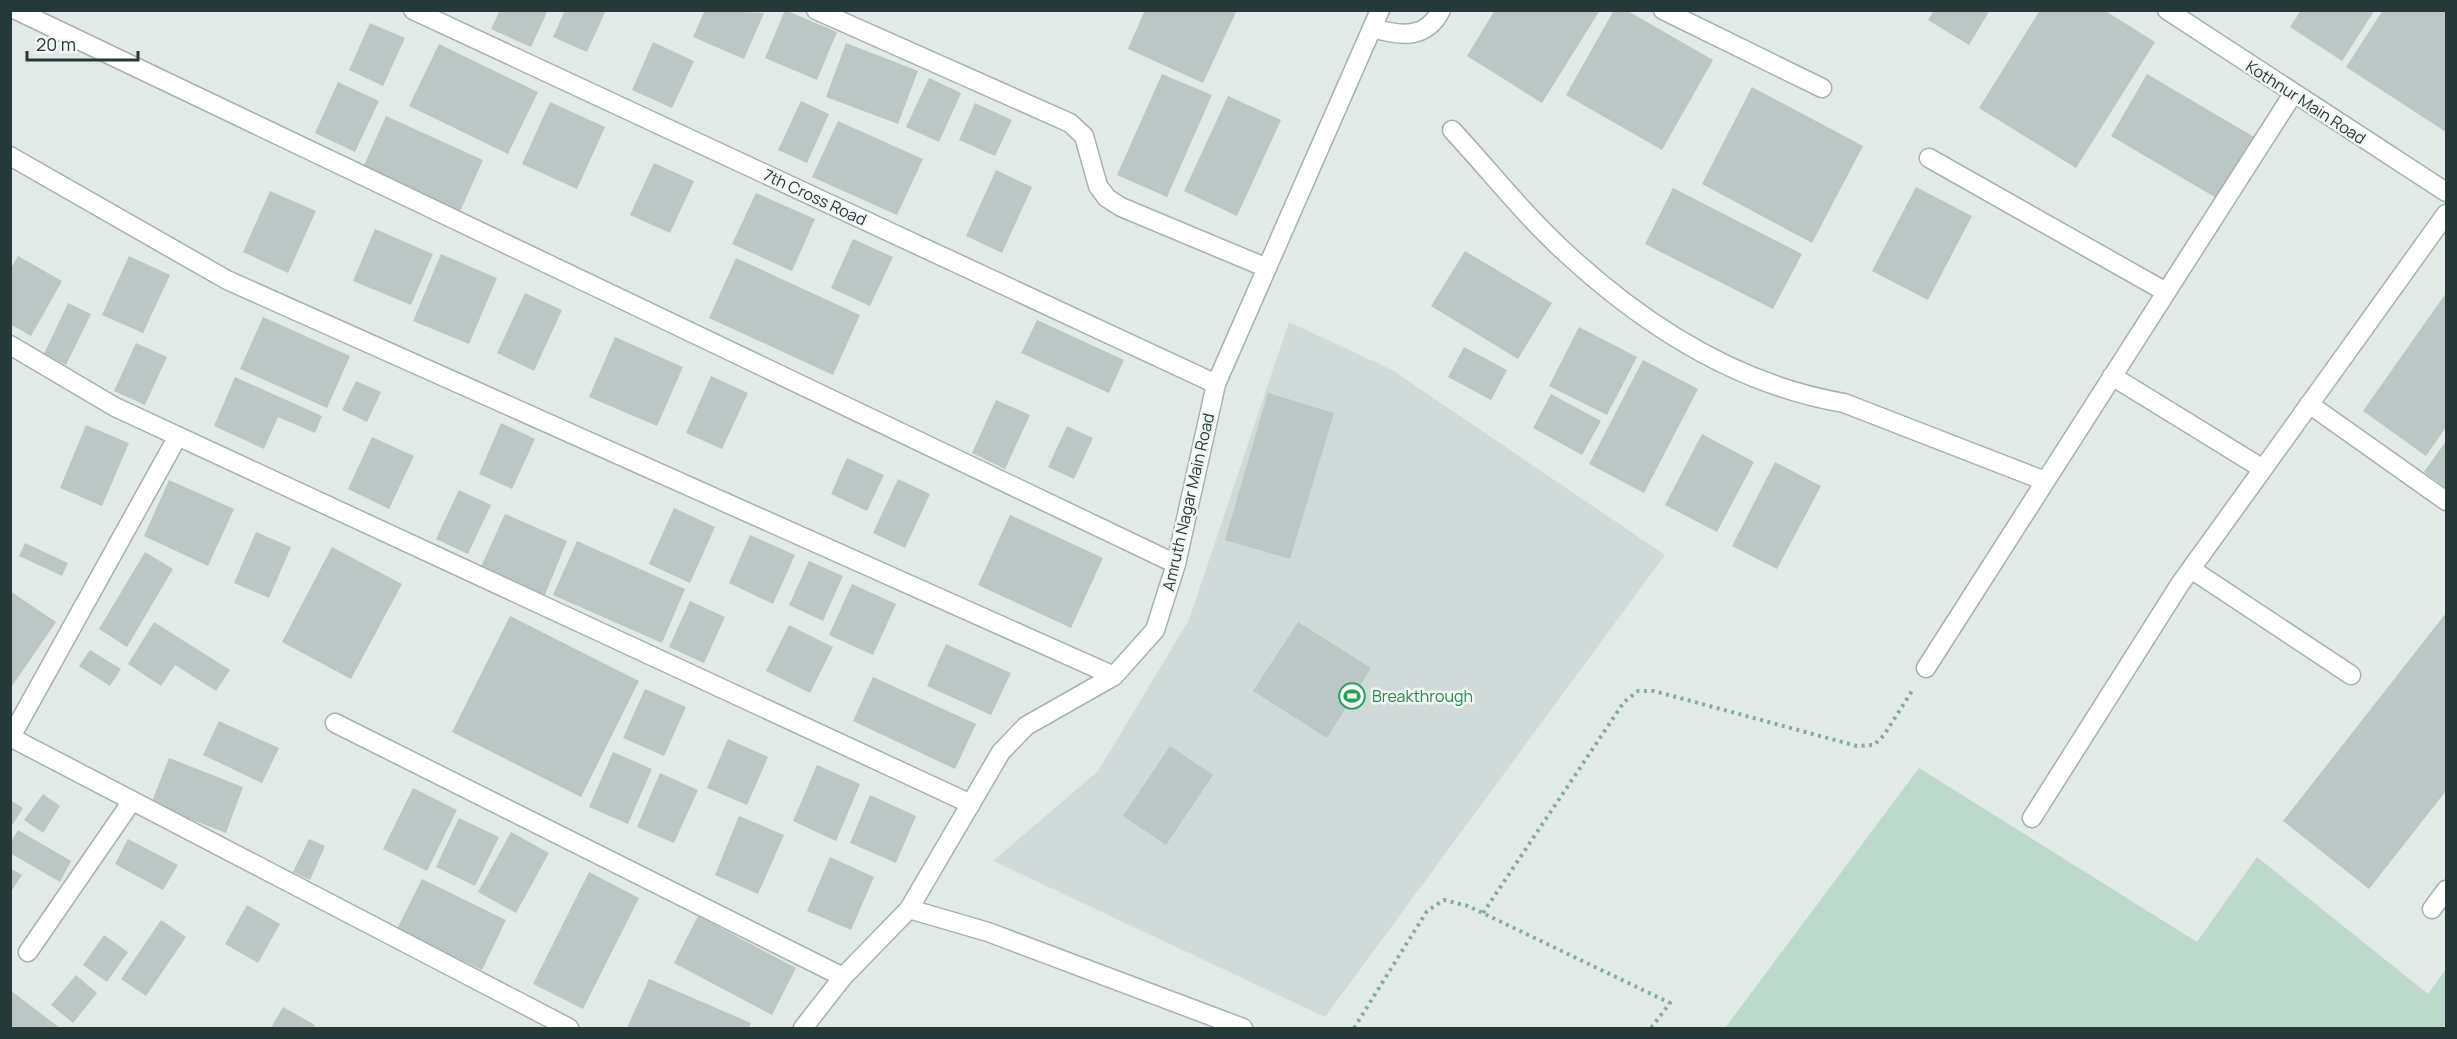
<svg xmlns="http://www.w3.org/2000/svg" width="2457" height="1039" viewBox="0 0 2457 1039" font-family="Manrope,sans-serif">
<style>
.built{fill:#d0dad8}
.green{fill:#bdd9cb}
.building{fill:#bac7c5}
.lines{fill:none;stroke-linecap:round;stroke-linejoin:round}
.lane-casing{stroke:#a5b1b0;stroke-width:21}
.street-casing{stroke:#a5b1b0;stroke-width:21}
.secondary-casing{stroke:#a2b4b2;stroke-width:21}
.path{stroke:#86aaa7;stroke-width:4;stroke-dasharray:3 4.5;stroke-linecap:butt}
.lane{stroke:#fff;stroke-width:18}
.street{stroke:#fff;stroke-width:18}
.secondary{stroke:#fff;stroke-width:18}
.labels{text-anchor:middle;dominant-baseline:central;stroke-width:5;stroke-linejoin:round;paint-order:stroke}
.street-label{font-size:16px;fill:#243938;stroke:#f2f7f6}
.leisure-label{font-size:16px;fill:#27864d;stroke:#f2f7f6;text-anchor:start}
</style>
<rect width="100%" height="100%" fill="#e2eae8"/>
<path class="built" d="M 1289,322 L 1392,370 L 1665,555 L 1325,1017 L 993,861 L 1098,771 L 1189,620 Z"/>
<path class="green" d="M 1919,768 L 2197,942 L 2257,857 L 2428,994 L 2446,969 L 2446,1028 L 1725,1028 Z"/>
<path class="building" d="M 500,10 L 548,10 L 531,47 L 491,29 Z
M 565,10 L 606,10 L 587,52 L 553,37 Z
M 705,10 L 764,13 L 744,59 L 693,37 Z
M 785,10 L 837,32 L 817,80 L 765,58 Z
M 1145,10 L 1237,10 L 1203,83 L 1128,49 Z
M 1495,10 L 1600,10 L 1542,103 L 1467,56 Z
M 1614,10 L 1626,10 L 1713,60 L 1662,150 L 1566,95 Z
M 1934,10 L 1990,10 L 1969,45 L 1928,20 Z
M 2040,10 L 2104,10 L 2155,42 L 2076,168 L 1979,108 Z
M 2301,10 L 2375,10 L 2342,61 L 2290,27 Z
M 2383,10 L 2446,10 L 2446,132 L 2346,67 Z
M 370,23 L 405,38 L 383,86 L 349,70 Z
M 653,42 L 694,61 L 672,108 L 632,90 Z
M 846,43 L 918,71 L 898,124 L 826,97 Z
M 439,44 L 538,92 L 508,154 L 409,106 Z
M 1162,74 L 1212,95 L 1167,197 L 1117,175 Z
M 2147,74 L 2254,137 L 2218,199 L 2111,136 Z
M 929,78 L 961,93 L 939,142 L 906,127 Z
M 338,82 L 379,101 L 355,152 L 315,133 Z
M 1752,87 L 1863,146 L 1812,243 L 1702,184 Z
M 1228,96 L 1281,120 L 1237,216 L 1184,191 Z
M 801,101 L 829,114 L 807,163 L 778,150 Z
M 550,102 L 605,127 L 577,189 L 522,164 Z
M 975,103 L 1012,120 L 995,156 L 959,140 Z
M 386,116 L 483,160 L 458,216 L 361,172 Z
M 838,121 L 923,159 L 897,215 L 812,177 Z
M 654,163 L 694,181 L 670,233 L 630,215 Z
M 996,170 L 1032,187 L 1002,253 L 966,236 Z
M 1916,187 L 1972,216 L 1928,300 L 1872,271 Z
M 1673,188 L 1802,254 L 1773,309 L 1645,244 Z
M 270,191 L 316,211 L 288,273 L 243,252 Z
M 756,193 L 815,219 L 792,271 L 732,244 Z
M 375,229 L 433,254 L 411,305 L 353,281 Z
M 853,239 L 893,257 L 870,306 L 831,288 Z
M 1465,251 L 1552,303 L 1518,359 L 1431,306 Z
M 441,254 L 497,278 L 469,344 L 413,321 Z
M 18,256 L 62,281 L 31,336 L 10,324 L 10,270 Z
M 129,256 L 170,275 L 143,333 L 102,315 Z
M 736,258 L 860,315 L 833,375 L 709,318 Z
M 525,293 L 562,310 L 534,371 L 497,353 Z
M 2446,293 L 2446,427 L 2426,456 L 2363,411 Z
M 68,303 L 91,314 L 66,365 L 44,354 Z
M 263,317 L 350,356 L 327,408 L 240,369 Z
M 1037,320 L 1124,360 L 1109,393 L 1021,353 Z
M 1579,327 L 1637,357 L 1607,415 L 1549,386 Z
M 615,337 L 683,367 L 657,426 L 589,397 Z
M 136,343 L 167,357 L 145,405 L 114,391 Z
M 1464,347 L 1507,370 L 1491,400 L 1448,377 Z
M 1643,360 L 1698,389 L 1644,493 L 1589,464 Z
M 711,376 L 748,393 L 722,449 L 686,433 Z
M 235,377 L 322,416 L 315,433 L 278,417 L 264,449 L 214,426 Z
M 356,381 L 381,392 L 367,422 L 342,410 Z
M 1268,393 L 1334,413 L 1290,559 L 1225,540 Z
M 1551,394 L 1601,421 L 1582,455 L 1533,428 Z
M 996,400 L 1030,415 L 1005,469 L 972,453 Z
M 501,423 L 535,439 L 512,489 L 479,474 Z
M 86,425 L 129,443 L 102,506 L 60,488 Z
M 1067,426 L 1093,438 L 1074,479 L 1048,467 Z
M 1702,434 L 1754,462 L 1717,532 L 1665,505 Z
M 372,437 L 414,456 L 389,509 L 348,489 Z
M 2446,441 L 2446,488 L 2424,472 Z
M 847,458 L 884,475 L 867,511 L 831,494 Z
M 1775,462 L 1821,486 L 1777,569 L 1732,546 Z
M 898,479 L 930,494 L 905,548 L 873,533 Z
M 169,480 L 234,509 L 208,566 L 144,536 Z
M 459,490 L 491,505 L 468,554 L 436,539 Z
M 674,508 L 715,527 L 690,583 L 649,564 Z
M 505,514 L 567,541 L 544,597 L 480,569 Z
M 1010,515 L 1103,558 L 1071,628 L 978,585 Z
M 256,532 L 291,547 L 269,598 L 234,583 Z
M 750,535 L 795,555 L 773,604 L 729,583 Z
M 577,541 L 685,589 L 662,643 L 553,595 Z
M 25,543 L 68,563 L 62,576 L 19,556 Z
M 332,547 L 402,584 L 351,679 L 282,642 Z
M 145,552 L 173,569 L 127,647 L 99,629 Z
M 809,561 L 843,576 L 823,621 L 789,605 Z
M 852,584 L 896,604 L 873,655 L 829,635 Z
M 10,591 L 56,622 L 10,689 Z
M 690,601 L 725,617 L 704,663 L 669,647 Z
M 2446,613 L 2446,791 L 2369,889 L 2283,821 Z
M 510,616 L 639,681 L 581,797 L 452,732 Z
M 154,622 L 230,670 L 216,691 L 175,665 L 161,686 L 128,664 Z
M 1298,622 L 1371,668 L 1327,738 L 1253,691 Z
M 789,625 L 833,647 L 810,693 L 766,671 Z
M 946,644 L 1011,673 L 991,715 L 927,686 Z
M 90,650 L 121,669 L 110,686 L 79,666 Z
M 873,677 L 976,724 L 955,769 L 853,721 Z
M 645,689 L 686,707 L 664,756 L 623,738 Z
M 219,721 L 279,748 L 262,783 L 203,755 Z
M 728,739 L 768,757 L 747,805 L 707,788 Z
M 1170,746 L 1213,775 L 1166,845 L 1123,816 Z
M 613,752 L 652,769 L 628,824 L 589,807 Z
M 169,758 L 243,787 L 226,833 L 151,804 Z
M 817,765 L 860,784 L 836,841 L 793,821 Z
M 660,773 L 698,790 L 674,843 L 637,827 Z
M 413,788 L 457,810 L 427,871 L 383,849 Z
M 43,794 L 60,806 L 43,833 L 24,820 Z
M 870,795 L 916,816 L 896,863 L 850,843 Z
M 10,800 L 23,808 L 13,824 L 10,822 Z
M 739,816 L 784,835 L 758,894 L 715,875 Z
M 459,818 L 499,837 L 475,886 L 436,867 Z
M 18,830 L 71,861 L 60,882 L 10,853 L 10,843 Z
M 511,832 L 549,853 L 516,913 L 478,892 Z
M 128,839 L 178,865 L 163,890 L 115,864 Z
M 309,839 L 325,846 L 310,880 L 293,872 Z
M 830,857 L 874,877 L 851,930 L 807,911 Z
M 10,868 L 22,875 L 10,893 Z
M 589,872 L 639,898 L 583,1009 L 533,984 Z
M 422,879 L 506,920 L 482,970 L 397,929 Z
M 247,905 L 280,924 L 258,963 L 225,944 Z
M 698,916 L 796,968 L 772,1015 L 674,963 Z
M 161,920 L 186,937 L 146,996 L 121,979 Z
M 104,935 L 128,952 L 107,982 L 83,965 Z
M 76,975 L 97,993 L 73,1023 L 51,1005 Z
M 649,979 L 751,1023 L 749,1028 L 627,1028 Z
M 10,990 L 60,1028 L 10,1028 Z
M 283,1007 L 315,1025 L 313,1028 L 271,1028 Z"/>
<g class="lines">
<g class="lane-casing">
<path id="lane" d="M 1663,10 L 1822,88
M 1372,28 C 1400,36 1426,40 1441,10
M 909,909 L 988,932 L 1243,1028
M 2432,909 L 2446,890"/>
</g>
<g class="street-casing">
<path id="street" d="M 16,10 L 1176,564
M 413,10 L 1216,384
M 816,10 L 1070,123 L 1084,136 L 1098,186 L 1107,198 L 1121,207 L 1267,268
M 1452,130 C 1490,171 1526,217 1567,254 C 1645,326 1738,385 1844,403 L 2045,481
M 10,156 L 227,280 L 1114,676
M 1929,158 L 2166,292
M 10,345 L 115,407 L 971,804
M 2309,404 L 2446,501
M 2263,469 L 2446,214
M 2191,569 L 2351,675
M 1926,668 L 2293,94
M 335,723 L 843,977
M 10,737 L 569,1028
M 11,737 L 178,436
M 2032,818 L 2180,584 L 2263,469 L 2112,376
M 28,952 L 132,801"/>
</g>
<g class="secondary-casing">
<path id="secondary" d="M 2167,10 L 2446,192
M 803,1028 L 843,977 L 909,909 L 1001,752 L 1026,726 L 1114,676 L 1155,630 L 1176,564 L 1216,384 L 1380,10"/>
</g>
<path class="path" d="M 1483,913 L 1624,702 L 1638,691 L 1654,691 L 1857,746 L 1874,745 L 1884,735 L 1912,691
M 1354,1028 L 1427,911 L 1444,900 L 1468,906 L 1670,1003 L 1651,1028"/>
<use href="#lane" class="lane"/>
<use href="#street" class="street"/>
<use href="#secondary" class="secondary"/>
</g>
<defs>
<g id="stadium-ring" transform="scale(1.35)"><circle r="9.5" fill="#f2f7f6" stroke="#2e9e5b" stroke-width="1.5"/><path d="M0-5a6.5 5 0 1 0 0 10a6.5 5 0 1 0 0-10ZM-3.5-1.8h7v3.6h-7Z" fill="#2e9e5b"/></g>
</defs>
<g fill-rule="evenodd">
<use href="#stadium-ring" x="1352" y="696"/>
</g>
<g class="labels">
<g class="street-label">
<text transform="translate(2306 102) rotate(33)">Kothnur Main Road</text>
<text transform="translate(815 197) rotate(25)">7th Cross Road</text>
<text transform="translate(1188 502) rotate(-77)">Amruth Nagar Main Road</text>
</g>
<g class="leisure-label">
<text x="1372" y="696">Breakthrough</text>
</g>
</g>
<rect width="2457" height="1039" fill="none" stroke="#243938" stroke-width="24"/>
<path d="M27 51v9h111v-9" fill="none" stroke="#243938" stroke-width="3"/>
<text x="36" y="51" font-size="18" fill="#243938" stroke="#f2f7f6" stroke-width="4.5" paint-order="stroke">20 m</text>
</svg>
